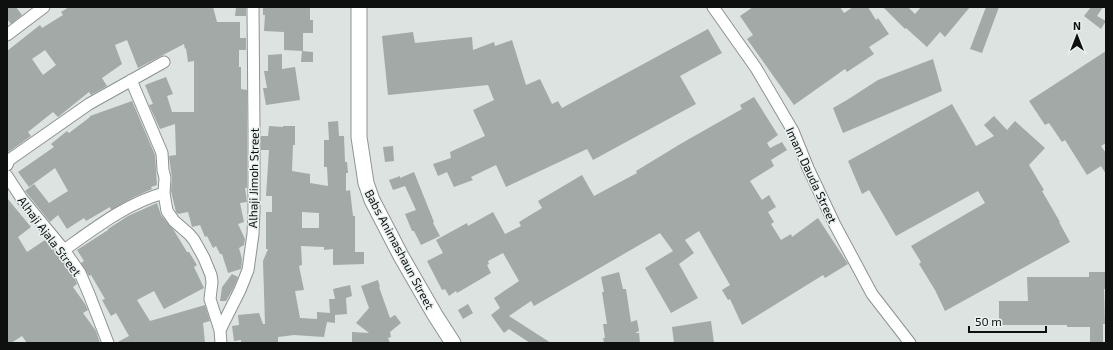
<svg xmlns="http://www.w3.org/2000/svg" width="1113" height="350" viewBox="0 0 1113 350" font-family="'Exo 2',sans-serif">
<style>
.building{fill:#a2a9a7;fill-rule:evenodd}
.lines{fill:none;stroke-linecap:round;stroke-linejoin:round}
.minor-casing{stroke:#8d9392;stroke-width:13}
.secondary-casing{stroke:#8d9392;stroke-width:17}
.minor{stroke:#fff;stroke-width:11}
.secondary{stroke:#fff;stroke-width:15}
.labels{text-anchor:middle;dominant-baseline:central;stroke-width:3;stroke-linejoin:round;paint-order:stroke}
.street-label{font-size:12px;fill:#0d100f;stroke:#e9f0ef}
</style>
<rect width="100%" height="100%" fill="#dce3e1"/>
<path class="building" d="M 7,7 L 16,7 L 22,15 L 11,24 L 7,19 Z
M 69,7 L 213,7 L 217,22 L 240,22 L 240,38 L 246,38 L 246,50 L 239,50 L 239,67 L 241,67 L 241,89 L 247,90 L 247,188 L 245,188 L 247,202 L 240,203 L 244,222 L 238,224 L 245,239 L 244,245 L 239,248 L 242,259 L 241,269 L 228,273 L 222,254 L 220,254 L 216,246 L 213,248 L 207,236 L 205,237 L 200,225 L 192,227 L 188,212 L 178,214 L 176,212 L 171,191 L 172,178 L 169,156 L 176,155 L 175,124 L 160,129 L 149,105 L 153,104 L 145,85 L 166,77 L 173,94 L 167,96 L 172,112 L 194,112 L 194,61 L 188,62 L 186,48 L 185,49 L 184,44 L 138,68 L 127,40 L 115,45 L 122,64 L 102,78 L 107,86 L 91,95 L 89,92 L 58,117 L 53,112 L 28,132 L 31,136 L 7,153 L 7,51 L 40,25 L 42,28 L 63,15 L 61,12 ZM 45,50 L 56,65 L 43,75 L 32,59 Z
M 237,7 L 246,7 L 246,16 L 235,16 L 236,8 L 237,8 Z
M 263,7 L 310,7 L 310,20 L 313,20 L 313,33 L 303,33 L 303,51 L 284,50 L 284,32 L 264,31 L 265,15 L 263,15 Z
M 753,7 L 840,7 L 844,13 L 853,7 L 868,7 L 876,20 L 878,18 L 889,34 L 869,47 L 874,54 L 847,72 L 845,69 L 794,105 L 747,39 L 753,35 L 740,16 Z
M 883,7 L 908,7 L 915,14 L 921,7 L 970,7 L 945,37 L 940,32 L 927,47 L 906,28 L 905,29 Z
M 986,7 L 999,7 L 982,53 L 970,49 Z
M 1091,7 L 1103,7 L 1097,16 L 1106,21 L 1101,29 L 1084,16 Z
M 708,29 L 722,53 L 680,76 L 696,104 L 593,160 L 587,149 L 506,187 L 496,165 L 471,177 L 473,180 L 454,187 L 447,172 L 438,176 L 433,164 L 451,158 L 450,152 L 485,136 L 473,110 L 494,100 L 488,85 L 388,95 L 382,36 L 413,32 L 415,43 L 472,37 L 473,50 L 494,42 L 495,46 L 512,40 L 526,85 L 540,79 L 552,104 L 558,101 L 562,108 Z
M 302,51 L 313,52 L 313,62 L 301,62 Z
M 1106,51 L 1106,143 L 1101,146 L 1106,153 L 1106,174 L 1101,166 L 1087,175 L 1065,140 L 1062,142 L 1049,123 L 1045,125 L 1029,101 Z
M 282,54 L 282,69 L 295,67 L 300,100 L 266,105 L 263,88 L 267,88 L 264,71 L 268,71 L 268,55 Z
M 933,59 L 942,91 L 843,133 L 833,108 L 847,100 L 878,80 Z
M 754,97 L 778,135 L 767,143 L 770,148 L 782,142 L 787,150 L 771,160 L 774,166 L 750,181 L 762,200 L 769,195 L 776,207 L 768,212 L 774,222 L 771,224 L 781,240 L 791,234 L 792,237 L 818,218 L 848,264 L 825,278 L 823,275 L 742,325 L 730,299 L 728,300 L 722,290 L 730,285 L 699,231 L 685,240 L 694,253 L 679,264 L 698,298 L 671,313 L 645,268 L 673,251 L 660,233 L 534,306 L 531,301 L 509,316 L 551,343 L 530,343 L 509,329 L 504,333 L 491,315 L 500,308 L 494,298 L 519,281 L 503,253 L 488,261 L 489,264 L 487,265 L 491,273 L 457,293 L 456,291 L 449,296 L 445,289 L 442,290 L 427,261 L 443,253 L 436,240 L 467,223 L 468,226 L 493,212 L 505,234 L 521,226 L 519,222 L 542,208 L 538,201 L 582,175 L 594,196 L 637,173 L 636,171 L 682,143 L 742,109 L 740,105 Z
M 132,101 L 155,155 L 157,185 L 151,187 L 152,189 L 134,197 L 111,210 L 110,207 L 86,221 L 84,218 L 67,229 L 58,215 L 50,222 L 25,191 L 34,184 L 49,203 L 68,191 L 55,168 L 29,187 L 18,172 L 54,147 L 51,144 L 67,131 L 69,133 L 90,117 L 90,116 Z
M 952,104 L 976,146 L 994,136 L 984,125 L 994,116 L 1007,130 L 1015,121 L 1045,148 L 1029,165 L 1044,190 L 1042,191 L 1060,222 L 1059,222 L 1070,242 L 945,311 L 935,290 L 919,264 L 921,262 L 911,246 L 985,203 L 978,191 L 896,236 L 869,190 L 862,194 L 848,161 Z
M 338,121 L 339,136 L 344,136 L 345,162 L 347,162 L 348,173 L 346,173 L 346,191 L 350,190 L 353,216 L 355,216 L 355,252 L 364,252 L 364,264 L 333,265 L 333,249 L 324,250 L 324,247 L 301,246 L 302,265 L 299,266 L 304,290 L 295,291 L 300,318 L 317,319 L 317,312 L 330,313 L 329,299 L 335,299 L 333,289 L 350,285 L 352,296 L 346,298 L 347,314 L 335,315 L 335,323 L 327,322 L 324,337 L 294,335 L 278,337 L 278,343 L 241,343 L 241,340 L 234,341 L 232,326 L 239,325 L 238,315 L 259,313 L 263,324 L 265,324 L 263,261 L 268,249 L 266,249 L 266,212 L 272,212 L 272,196 L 266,196 L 269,150 L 261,150 L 261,136 L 268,136 L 269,126 L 283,127 L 283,126 L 295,126 L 295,145 L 293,145 L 292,171 L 310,174 L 310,183 L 328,186 L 327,167 L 324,167 L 324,140 L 329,140 L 328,122 ZM 302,212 L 319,213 L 319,228 L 302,228 Z
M 393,146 L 394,161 L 385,162 L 383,147 Z
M 414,172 L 434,222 L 433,223 L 440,236 L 421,245 L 414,231 L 412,231 L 405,214 L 416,210 L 405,186 L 393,190 L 389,180 L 400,176 L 400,178 Z
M 7,198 L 31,227 L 18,237 L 27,252 L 45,240 L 58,254 L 74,276 L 77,284 L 73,287 L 85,304 L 88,310 L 83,313 L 96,331 L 100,343 L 27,343 L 22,336 L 11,343 L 7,343 Z
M 157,203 L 161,215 L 173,229 L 187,252 L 189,252 L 197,265 L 194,267 L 204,288 L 164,309 L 154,291 L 137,300 L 150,321 L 205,305 L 210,321 L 203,323 L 205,343 L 116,343 L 129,336 L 116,313 L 111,316 L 102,300 L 105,299 L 91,275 L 89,276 L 81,263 L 84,261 L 77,250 L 108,230 L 108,229 L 128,216 Z
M 619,272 L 623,289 L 626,289 L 631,322 L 637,320 L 639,331 L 635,333 L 639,333 L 640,343 L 604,343 L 603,338 L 605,338 L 603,324 L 607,324 L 602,292 L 604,292 L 601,277 Z
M 1089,272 L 1106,272 L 1106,289 L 1104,289 L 1105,324 L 1103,324 L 1103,343 L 1090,343 L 1090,327 L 1067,327 L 1067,325 L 999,325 L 999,301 L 1028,301 L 1027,277 L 1089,277 Z
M 232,274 L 238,277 L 234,287 L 226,301 L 220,301 L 222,287 Z
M 378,280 L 380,287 L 379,287 L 390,318 L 395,315 L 401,323 L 390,332 L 391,337 L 388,338 L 390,343 L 352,343 L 352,332 L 369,333 L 356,323 L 369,308 L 361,286 Z
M 468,304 L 473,313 L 463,319 L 458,310 Z
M 711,321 L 714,343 L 674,343 L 672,327 Z"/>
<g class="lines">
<g class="minor-casing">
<path id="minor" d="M 713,7 L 756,68 L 793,131 L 808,168 L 835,225 L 872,294 L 910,343
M 7,35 L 44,7
M 131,80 L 162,153 L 163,170 L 165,178 L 164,193 L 167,211 L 174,221 L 189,234 L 194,240 L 204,258 L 211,275 L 212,282 L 210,299 L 220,330
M 7,165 L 9,160 L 89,104 L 164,62
M 7,176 L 22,199 L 64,250 L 80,273 L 89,294 L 108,343
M 64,250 C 95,228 127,203 164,193
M 221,343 L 220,330 L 240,290 L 248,270 L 253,234 L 254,211 L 254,129 L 253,7"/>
</g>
<g class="secondary-casing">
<path id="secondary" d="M 359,7 L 359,137 L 366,183 L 372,200 L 401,256 L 435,315 L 453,343"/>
</g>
<use href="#minor" class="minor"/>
<use href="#secondary" class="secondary"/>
</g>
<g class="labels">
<g class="street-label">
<text transform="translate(812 175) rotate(65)">Imam Dauda Street</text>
<text transform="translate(253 178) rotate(-89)">Alhaji Jimoh Street</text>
<text transform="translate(50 236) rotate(53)">Alhaji Ajala Street</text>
<text transform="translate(400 249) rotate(62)">Babs Animashaun Street</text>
</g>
</g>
<rect width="1113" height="350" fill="none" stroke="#0d100f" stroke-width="16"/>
<g transform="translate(1077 36)" stroke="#e9f0ef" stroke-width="3" paint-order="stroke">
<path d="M0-3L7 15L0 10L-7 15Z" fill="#0d100f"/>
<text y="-6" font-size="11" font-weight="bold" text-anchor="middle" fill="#0d100f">N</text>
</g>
<path d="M969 326v6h77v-6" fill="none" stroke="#0d100f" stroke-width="2"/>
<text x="975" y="326" font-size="12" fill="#0d100f" stroke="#e9f0ef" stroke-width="3" paint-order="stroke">50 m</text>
</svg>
